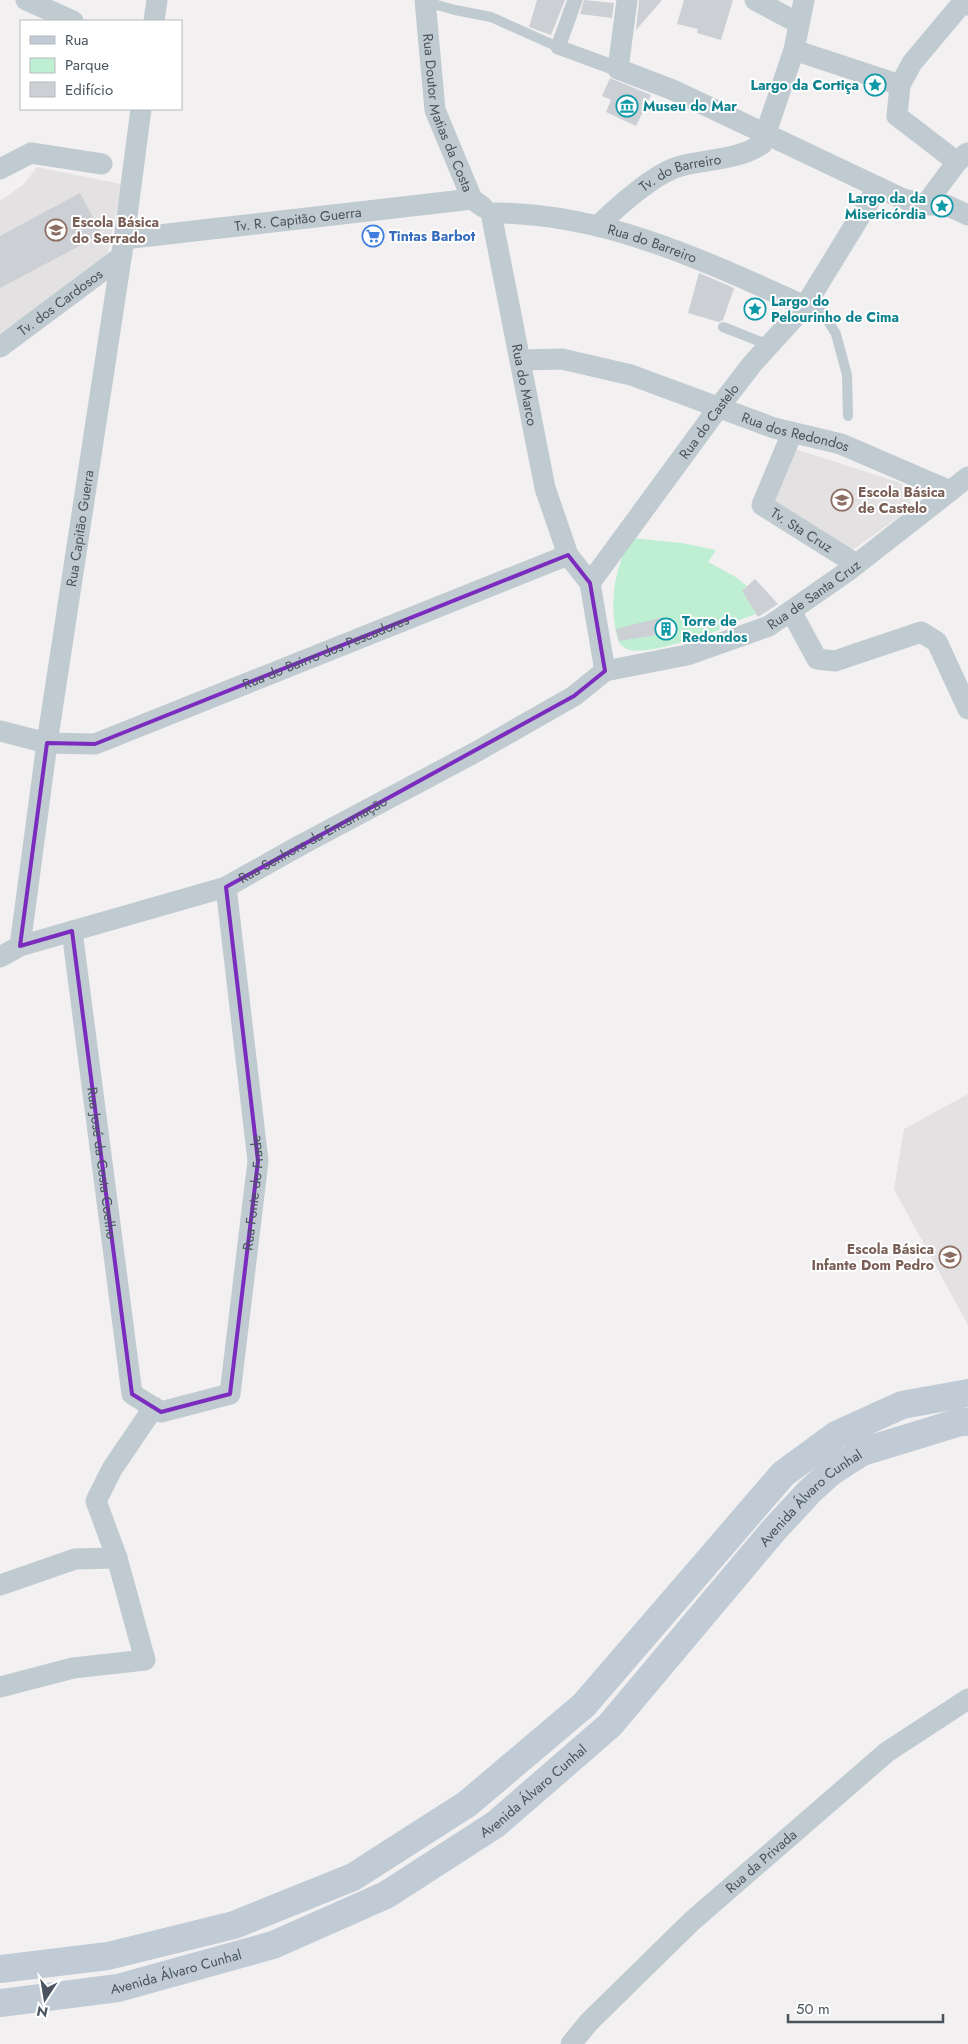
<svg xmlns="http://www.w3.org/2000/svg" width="968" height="2044" viewBox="0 0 968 2044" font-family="Jost,sans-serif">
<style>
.education{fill:#e3e1e2}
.green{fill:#beefd2}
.building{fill:#cccfd4}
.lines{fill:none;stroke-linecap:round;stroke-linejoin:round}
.service{stroke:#c0cad1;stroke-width:10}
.pedestrian{stroke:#c0cad1;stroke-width:15}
.minor{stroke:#c0cad1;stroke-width:21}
.secondary{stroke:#c0cbd6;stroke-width:28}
.marked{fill:none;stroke:#7b2cbf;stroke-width:4;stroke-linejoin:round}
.labels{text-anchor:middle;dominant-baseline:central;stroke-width:4;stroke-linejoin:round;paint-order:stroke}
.culture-label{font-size:14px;font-weight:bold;fill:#0d838f;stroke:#fff;text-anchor:start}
.street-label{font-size:14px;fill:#48535d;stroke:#fff}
.education-label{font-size:14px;font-weight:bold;fill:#785e54;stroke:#fff;text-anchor:start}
.shop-label{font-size:14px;font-weight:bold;fill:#366cbe;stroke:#fff;text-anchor:start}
</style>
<rect width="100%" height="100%" fill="#f2f0f0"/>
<path class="education" d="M 37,167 L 121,184 L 107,259 L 0,333 L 0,201 L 23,185 Z
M 795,449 L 898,482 L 908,487 L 912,495 L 910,505 L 906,512 L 847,554 L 771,506 Z
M 968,1094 L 968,1325 L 894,1189 L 904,1129 Z"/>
<path class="green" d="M 631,538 L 682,543 L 716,550 L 708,562 L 734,576 L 747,586 L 742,591 L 756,614 L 719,627 L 720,630 C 698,637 651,654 630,650 C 625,649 621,645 618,641 C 609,604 613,572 631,538 Z"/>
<path class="building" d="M 537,0 L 565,0 L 551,35 L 529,27 Z
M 584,0 L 614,3 L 612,18 L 580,14 Z
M 639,0 L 662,0 L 636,30 L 639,2 Z
M 684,0 L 733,0 L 721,40 L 697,33 L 698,29 L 677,24 Z
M 610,78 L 651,95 L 636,126 L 606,112 L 611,100 L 602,96 Z
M 80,193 L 102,234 L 0,288 L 0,236 Z
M 699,273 L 734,288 L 723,320 L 719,322 L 688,313 Z
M 755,579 L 778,604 L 758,617 L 742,591 Z
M 663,617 L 669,633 L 619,641 L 616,629 Z"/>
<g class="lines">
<path class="service" d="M 426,2 L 455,10 L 491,17 L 558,47
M 814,293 L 822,311 L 836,334 L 847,375 L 848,416
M 723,327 L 769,345"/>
<path class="pedestrian" d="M 575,0 L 558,47 L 618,69"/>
<g class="minor">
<path d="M 26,0 L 73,21"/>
<path id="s1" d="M 425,0 L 435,110 L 472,199 L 483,207"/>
<path d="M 627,0 L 618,69 L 673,90 L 901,198 L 925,205 L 946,205 L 968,215"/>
<path d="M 755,0 L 798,23"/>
<path d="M 154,21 L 157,0"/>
<path d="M 794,50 L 900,85"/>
<path d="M 957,162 L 897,116 L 900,85 L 912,63 L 963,2 L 968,5"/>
<path d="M 0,169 L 31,153 L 102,164"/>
<path d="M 925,205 L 957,162 L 967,153"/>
<path id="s2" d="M 491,213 L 545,488 L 568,555"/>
<path id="s3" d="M 491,213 C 603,212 705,261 805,306"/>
<path id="s4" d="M 599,225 C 617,207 656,172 681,166 C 708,159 738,160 762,144 L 794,50 L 804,0"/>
<path id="s5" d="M 124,239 L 472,199"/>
<path id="s6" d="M 0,347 L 121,257"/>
<path id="s7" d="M 521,360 L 562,359 L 631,375 L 774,428 L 841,444 L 950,491"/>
<path id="s8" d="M 792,433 L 762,505 L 856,564"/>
<path d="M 791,611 L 817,659 L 835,661 L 921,632 L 937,642 L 968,709"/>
<path id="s9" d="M 605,671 L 590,583 L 719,407 L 753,363 L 805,306 L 878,187"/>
<path id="s10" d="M 0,731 L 47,743 L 95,744 L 568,555 L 590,583"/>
<path id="s11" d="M 72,931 L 132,1394 L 161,1412 L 230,1394 L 258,1161 L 226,887"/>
<path id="s12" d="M 20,946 L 47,743 L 124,239 L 141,109"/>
<path id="s13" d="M 0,957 L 20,946 L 226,887 L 299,846 L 474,753 L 574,696 L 605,671 L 687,655 L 769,626 L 848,571 L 968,477"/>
<path d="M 117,1558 L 96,1501 L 112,1469 L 154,1407"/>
<path d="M 0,1585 L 75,1559 L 117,1558 L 145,1660 L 73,1668 L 0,1687"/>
<path id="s14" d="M 571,2044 L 589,2022 L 692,1921 L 887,1752 L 968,1699"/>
</g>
<g class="secondary">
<path d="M 0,1969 L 108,1956 L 234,1925 L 353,1877 L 467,1804 L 584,1705 L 783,1474 L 836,1435 L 902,1405 L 968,1393"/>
<path id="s15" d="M 0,2003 L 118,1988 L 273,1945 L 386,1895 L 496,1824 L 610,1725 L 773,1531 L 809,1492 L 831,1472 L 862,1452 L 960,1422 L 968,1422"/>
</g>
</g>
<path class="marked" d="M 568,555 L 590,583 L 605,671 L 574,696 L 226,887 L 258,1161 L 230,1394 L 161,1412 L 132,1394 L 72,931 L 20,946 L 47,743 L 95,744 Z"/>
<defs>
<g id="sight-ring" transform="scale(1.125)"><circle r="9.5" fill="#fff" stroke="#0f9aa8" stroke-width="1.5"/><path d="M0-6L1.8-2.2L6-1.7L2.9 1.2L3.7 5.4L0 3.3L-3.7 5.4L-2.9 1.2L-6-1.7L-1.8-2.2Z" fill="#0f9aa8"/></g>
<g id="museum-ring" transform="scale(1.125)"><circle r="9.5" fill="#fff" stroke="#0f9aa8" stroke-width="1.5"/><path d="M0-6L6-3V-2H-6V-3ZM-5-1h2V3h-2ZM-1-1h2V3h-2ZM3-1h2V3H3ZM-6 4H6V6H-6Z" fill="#0f9aa8"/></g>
<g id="school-ring" transform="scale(1.125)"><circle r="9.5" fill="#fff" stroke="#8d6e63" stroke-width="1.5"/><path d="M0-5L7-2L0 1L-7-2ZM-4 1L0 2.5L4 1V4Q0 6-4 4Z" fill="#8d6e63"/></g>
<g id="supermarket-ring" transform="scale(1.125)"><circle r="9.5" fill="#fff" stroke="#3f7fe0" stroke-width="1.5"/><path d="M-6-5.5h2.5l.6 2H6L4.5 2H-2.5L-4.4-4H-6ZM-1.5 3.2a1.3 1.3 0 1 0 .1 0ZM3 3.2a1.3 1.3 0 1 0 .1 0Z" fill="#3f7fe0"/></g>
<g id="building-ring" transform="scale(1.125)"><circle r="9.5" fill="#fff" stroke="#0f9aa8" stroke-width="1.5"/><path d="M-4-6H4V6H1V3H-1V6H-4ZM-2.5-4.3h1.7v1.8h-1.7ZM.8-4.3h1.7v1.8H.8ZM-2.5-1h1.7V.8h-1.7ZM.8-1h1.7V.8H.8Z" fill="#0f9aa8"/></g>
</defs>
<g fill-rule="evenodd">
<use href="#sight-ring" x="875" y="85"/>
<use href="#museum-ring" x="627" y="106"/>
<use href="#sight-ring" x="942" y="206"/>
<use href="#school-ring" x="56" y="230"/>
<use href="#supermarket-ring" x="373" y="236"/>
<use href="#sight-ring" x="755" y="309"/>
<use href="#school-ring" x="842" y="500"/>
<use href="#building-ring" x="666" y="629"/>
<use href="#school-ring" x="950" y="1257"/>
</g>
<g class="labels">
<g class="culture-label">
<text x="859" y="85" text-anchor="end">Largo da Cortiça</text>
<text x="643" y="106">Museu do Mar</text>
<text x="926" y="198" text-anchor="end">Largo da da<tspan x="926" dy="16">Misericórdia</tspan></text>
<text x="771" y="301">Largo do<tspan x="771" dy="16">Pelourinho de Cima</tspan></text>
<text x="682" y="621">Torre de<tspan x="682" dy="16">Redondos</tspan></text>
</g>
<g class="street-label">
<text stroke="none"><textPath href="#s1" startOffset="116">Rua Doutor Matias da Costa</textPath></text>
<text stroke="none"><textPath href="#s4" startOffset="99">Tv. do Barreiro</textPath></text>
<text stroke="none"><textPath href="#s5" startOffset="175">Tv. R. Capitão Guerra</textPath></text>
<text stroke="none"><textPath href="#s3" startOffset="165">Rua do Barreiro</textPath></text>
<text stroke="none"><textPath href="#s6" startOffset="75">Tv. dos Cardosos</textPath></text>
<text stroke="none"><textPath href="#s2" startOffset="175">Rua do Marco</textPath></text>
<text stroke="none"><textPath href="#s9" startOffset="290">Rua do Castelo</textPath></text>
<text stroke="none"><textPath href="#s7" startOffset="286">Rua dos Redondos</textPath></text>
<text stroke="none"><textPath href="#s12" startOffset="422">Rua Capitão Guerra</textPath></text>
<text stroke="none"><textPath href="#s8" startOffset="125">Tv. Sta Cruz</textPath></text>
<text stroke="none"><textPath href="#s13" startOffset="899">Rua de Santa Cruz</textPath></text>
<text stroke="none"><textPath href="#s10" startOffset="345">Rua do Bairro dos Pescadores</textPath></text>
<text stroke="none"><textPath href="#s13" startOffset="336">Rua Senhora da Encarnação</textPath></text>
<text stroke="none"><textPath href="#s11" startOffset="234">Rua José da Costa Coelho</textPath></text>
<text stroke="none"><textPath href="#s11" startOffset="775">Rua Fonte do Frade</textPath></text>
<text stroke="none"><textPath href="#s15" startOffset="989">Avenida Álvaro Cunhal</textPath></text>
<text stroke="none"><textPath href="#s15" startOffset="584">Avenida Álvaro Cunhal</textPath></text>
<text stroke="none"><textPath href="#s14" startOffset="264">Rua da Privada</textPath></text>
<text stroke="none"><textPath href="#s15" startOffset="179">Avenida Álvaro Cunhal</textPath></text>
</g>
<g class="education-label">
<text x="72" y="222">Escola Básica<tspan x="72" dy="16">do Serrado</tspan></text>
<text x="858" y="492">Escola Básica<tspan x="858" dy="16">de Castelo</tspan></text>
<text x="934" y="1249" text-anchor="end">Escola Básica<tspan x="934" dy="16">Infante Dom Pedro</tspan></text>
</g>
<g class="shop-label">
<text x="389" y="236">Tintas Barbot</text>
</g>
</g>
<rect x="20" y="20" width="162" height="90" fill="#ffffff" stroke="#b6babe"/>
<rect x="30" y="36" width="25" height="8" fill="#c0cbd6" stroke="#b6babe"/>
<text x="65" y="45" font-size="15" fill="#48535d">Rua</text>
<rect x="30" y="58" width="25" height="15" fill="#beefd2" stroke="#b6babe"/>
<text x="65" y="70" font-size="15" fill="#48535d">Parque</text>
<rect x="30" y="82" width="25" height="15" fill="#cccfd4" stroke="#b6babe"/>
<text x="65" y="95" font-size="15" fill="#48535d">Edifício</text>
<g transform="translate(45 1999) rotate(192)" stroke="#ffffff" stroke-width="4" paint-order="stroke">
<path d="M0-4L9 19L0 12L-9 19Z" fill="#48535d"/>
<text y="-8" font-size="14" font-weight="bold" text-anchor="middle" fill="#48535d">N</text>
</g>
<path d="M788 2014v8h155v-8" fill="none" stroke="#48535d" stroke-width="2.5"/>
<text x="796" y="2014" font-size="15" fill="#48535d" stroke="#ffffff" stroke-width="4" paint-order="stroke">50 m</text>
</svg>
